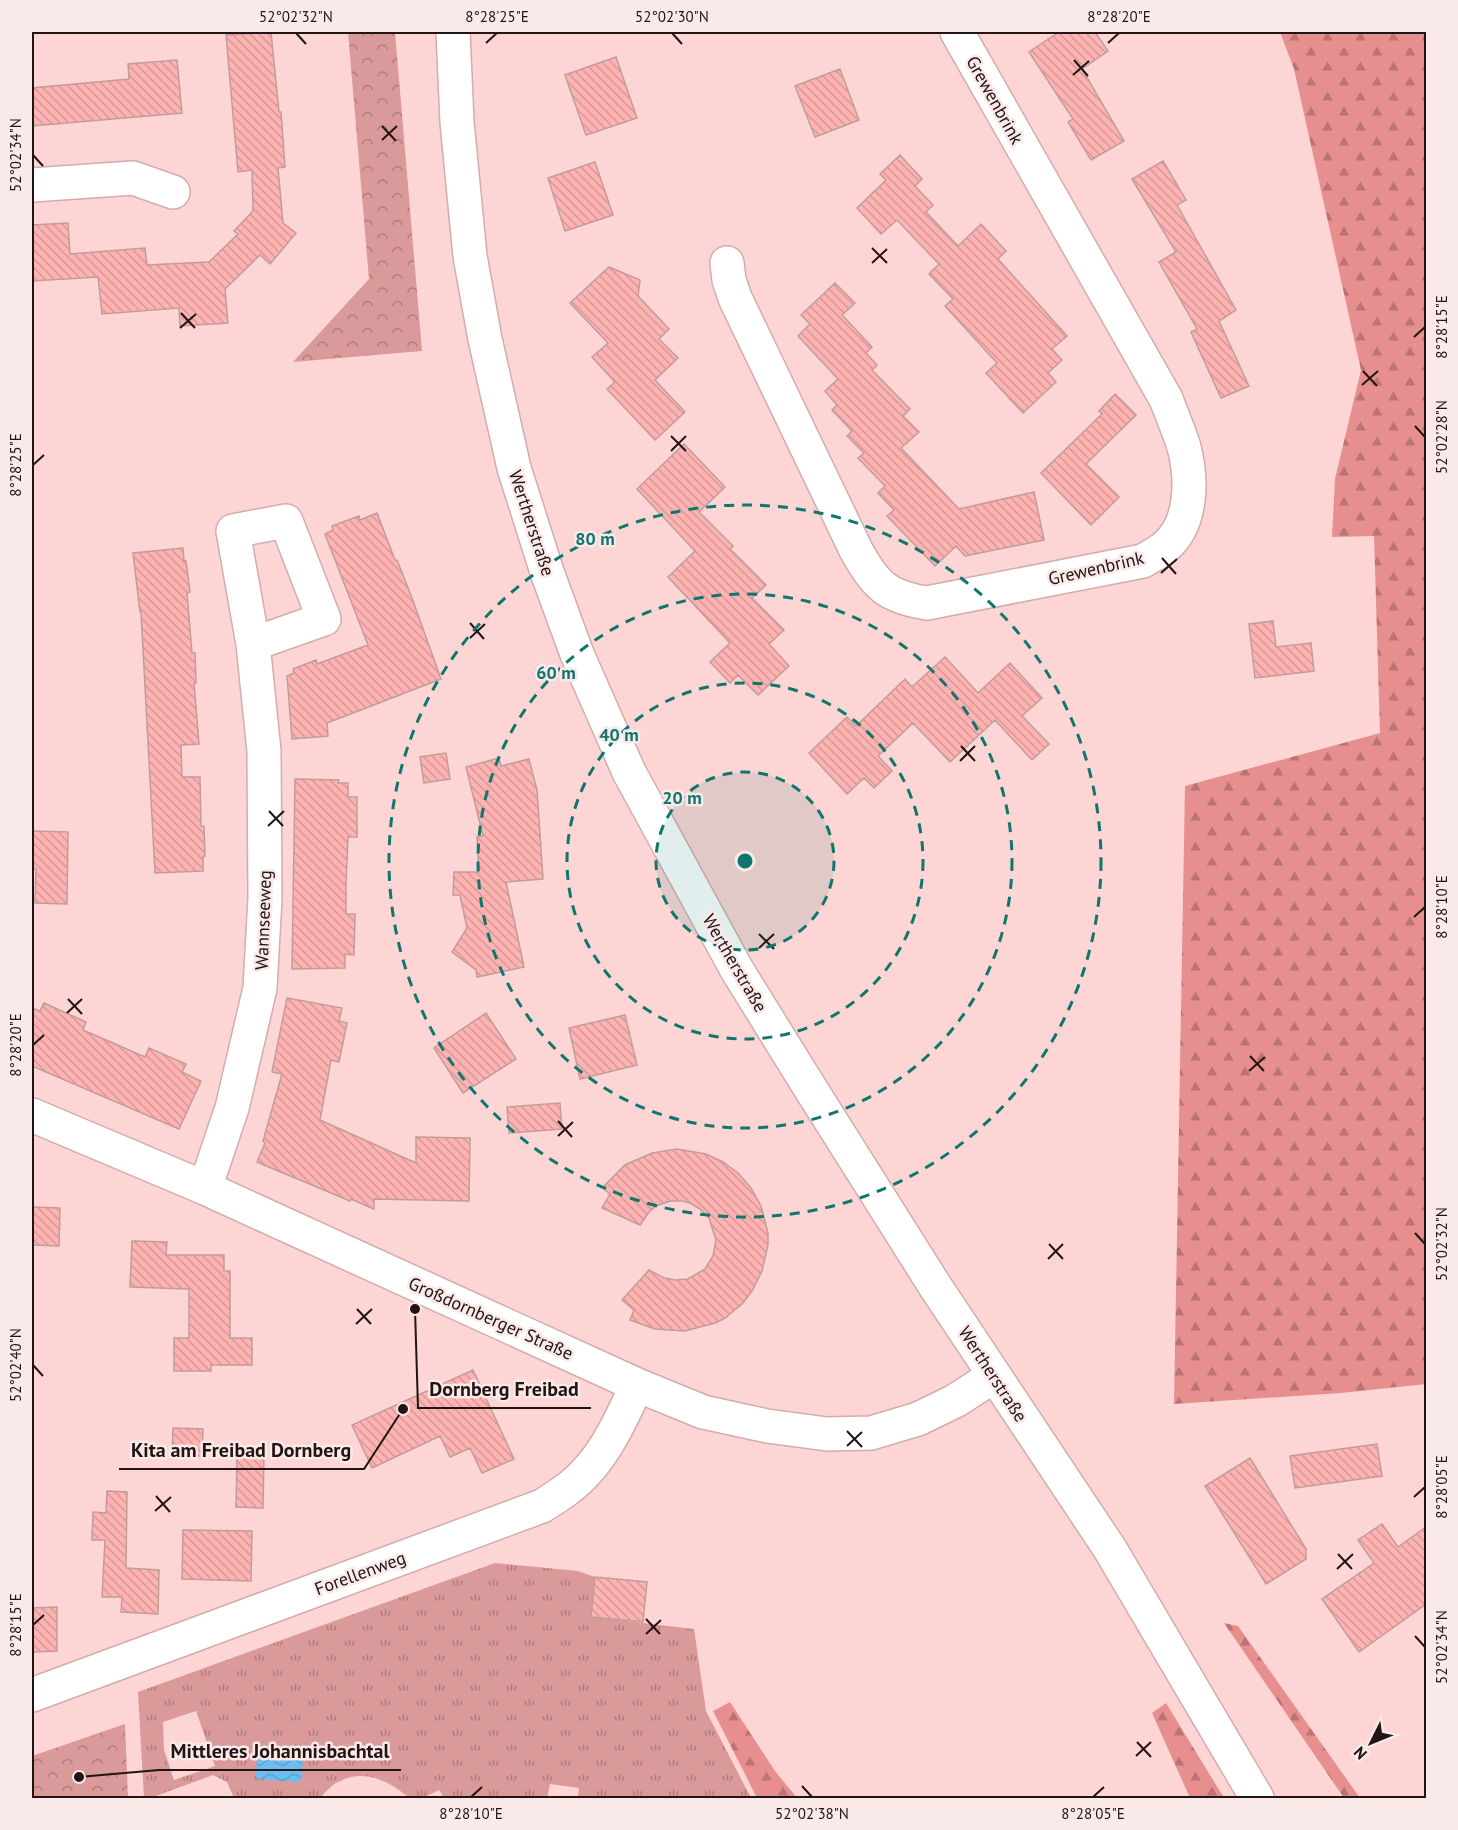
<svg xmlns="http://www.w3.org/2000/svg" width="1458" height="1830" viewBox="0 0 1458 1830" font-family="'PT Sans',sans-serif">
<style>
.grass{fill:url(#grass-tufts);fill-rule:evenodd}
.forest{fill:url(#forest-firs)}
.park{fill:url(#park-crowns)}
.water{fill:url(#water-waves)}
.building{fill:url(#building-back-hatch);stroke:#c29c9b;stroke-width:1.5}
.lines{fill:none;stroke-linecap:round;stroke-linejoin:round}
.minor-casing{stroke:#d3acab;stroke-width:36}
.major-casing{stroke:#d3acab;stroke-width:36}
.minor{stroke:#fff;stroke-width:33}
.major{stroke:#fff;stroke-width:33}
.ticks{fill:none;stroke:#221414;stroke-width:2}
.ring{fill:none;stroke:#0f766e;stroke-width:3;stroke-dasharray:10 8}
.labels{text-anchor:middle;dominant-baseline:central;stroke-width:5;stroke-linejoin:round;paint-order:stroke}
.street-label{font-size:18px;fill:#221414;stroke:#f9e9e8}
.centre{fill:#0f766e;stroke:#f9e9e8;stroke-width:3}
.ring-label{font-size:18px;text-anchor:middle;font-weight:bold;fill:#0f766e;stroke:#f9e9e8;stroke-width:5;stroke-linejoin:round;paint-order:stroke}
.leader{fill:none;stroke:#221414;stroke-width:2}
.callout-dot{fill:#221414;stroke:#f9e9e8;stroke-width:2}
.callout-label{font-size:20px;text-anchor:middle;font-weight:bold;fill:#221414;stroke:#f9e9e8;stroke-width:5;stroke-linejoin:round;paint-order:stroke}
.neatline{fill:none;stroke:#221414;stroke-width:2}
.ticks-label{font-size:15px;text-anchor:middle;fill:#221414}
</style>
<defs>
<pattern id="grass-tufts" width="24" height="20" patternUnits="userSpaceOnUse" patternTransform="scale(1.5)"><rect width="24" height="20" fill="#d99a99"/><path d="M3 7l-1-3M5 7V3M7 7l1-3M15 17l-1-3M17 17v-4M19 17l1-3" fill="none" stroke="#b07c7c"/></pattern>
<pattern id="forest-firs" width="22" height="20" patternUnits="userSpaceOnUse" patternTransform="scale(1.5)"><rect width="22" height="20" fill="#e78f8f"/><path d="M5 1l3.5 6h-7zM16 11l3.5 6h-7z" fill="#bb7474"/></pattern>
<pattern id="park-crowns" width="20" height="18" patternUnits="userSpaceOnUse" patternTransform="scale(1.5)"><rect width="20" height="18" fill="#d99a99"/><path d="M2 6a3 3 0 1 1 6 0M12 15a3 3 0 1 1 6 0" fill="none" stroke="#b07c7c"/></pattern>
<pattern id="water-waves" width="16" height="10" patternUnits="userSpaceOnUse" patternTransform="scale(1.5)"><rect width="16" height="10" fill="#6cbef0"/><path d="M0 5q4-4 8 0t8 0" fill="none" stroke="#5da2cd"/></pattern>
<pattern id="building-back-hatch" width="6" height="6" patternUnits="userSpaceOnUse" patternTransform="scale(1.5)"><rect width="6" height="6" fill="#fcb3b2"/><path d="M-1 5l2 2M0 0l6 6M5-1l2 2" fill="none" stroke="#d89998"/></pattern>
</defs>
<rect width="100%" height="100%" fill="#fdd5d4"/>
<path class="grass" d="M 495,1563 L 578,1571 L 595,1577 L 591,1617 L 694,1629 L 706,1711 L 751,1798 L 578,1798 L 579,1788 L 550,1784 L 547,1798 L 444,1798 L 439,1790 L 423,1798 L 409,1798 C 390,1781 363,1768 338,1782 C 331,1785 325,1793 320,1798 L 234,1798 L 227,1782 L 213,1775 L 156,1796 L 155,1798 L 144,1798 L 138,1692 ZM 196,1711 L 215,1766 L 174,1780 L 164,1750 L 163,1722 Z"/>
<path class="forest" d="M 1280,32 L 1426,32 L 1426,1384 L 1341,1393 L 1174,1404 L 1185,786 L 1380,733 L 1374,536 L 1332,537 L 1335,479 L 1361,370 L 1294,69 Z
M 1224,1623 L 1238,1626 L 1360,1798 L 1344,1798 Z
M 730,1702 L 775,1771 L 797,1798 L 757,1798 L 713,1711 Z
M 1166,1703 L 1221,1793 L 1225,1798 L 1190,1798 L 1152,1713 Z"/>
<path class="park" d="M 348,32 L 395,32 L 422,351 L 293,362 L 369,279 Z
M 125,1724 L 128,1798 L 32,1798 L 32,1756 Z"/>
<path class="water" d="M 257,1756 L 303,1759 L 301,1780 L 297,1782 L 258,1779 L 256,1776 Z"/>
<path class="building" d="M 271,32 L 279,112 L 281,112 L 285,167 L 278,168 L 283,223 L 296,233 L 270,264 L 260,255 L 225,289 L 228,323 L 180,326 L 179,308 L 102,314 L 98,277 L 32,281 L 32,225 L 68,223 L 70,254 L 145,248 L 147,265 L 209,262 L 238,234 L 234,231 L 253,211 L 252,170 L 238,172 L 226,35 Z
M 1059,32 L 1095,32 L 1108,51 L 1082,69 L 1124,141 L 1091,160 L 1068,122 L 1073,119 L 1029,52 Z
M 616,57 L 637,118 L 586,135 L 565,75 Z
M 177,60 L 182,113 L 32,126 L 32,88 L 129,79 L 128,64 Z
M 840,69 L 859,120 L 815,137 L 795,86 Z
M 900,155 L 922,179 L 915,186 L 933,205 L 926,212 L 958,246 L 981,224 L 1006,251 L 998,259 L 1067,336 L 1052,349 L 1062,360 L 1048,373 L 1056,382 L 1023,413 L 986,373 L 997,363 L 945,306 L 953,299 L 929,274 L 939,264 L 897,220 L 881,234 L 857,208 L 886,180 L 880,174 Z
M 1163,161 L 1186,200 L 1177,205 L 1236,310 L 1219,321 L 1249,386 L 1221,398 L 1191,332 L 1197,329 L 1159,262 L 1176,252 L 1132,179 Z
M 595,162 L 613,215 L 565,231 L 548,178 Z
M 609,267 L 640,280 L 638,296 L 669,329 L 659,339 L 678,358 L 655,380 L 685,412 L 655,440 L 607,389 L 615,382 L 592,357 L 608,343 L 570,303 Z
M 835,283 L 855,303 L 842,315 L 872,347 L 866,353 L 877,365 L 872,370 L 910,409 L 903,416 L 919,432 L 901,448 L 959,509 L 1034,492 L 1044,540 L 965,556 L 956,546 L 935,566 L 887,516 L 894,510 L 878,493 L 885,486 L 858,458 L 864,453 L 847,436 L 852,431 L 832,410 L 837,405 L 825,391 L 838,379 L 798,336 L 810,324 L 801,315 Z
M 1115,394 L 1136,415 L 1086,464 L 1119,497 L 1091,525 L 1041,473 L 1102,414 L 1099,411 Z
M 684,444 L 725,487 L 699,512 L 733,546 L 730,549 L 766,585 L 752,598 L 784,630 L 769,644 L 789,666 L 758,695 L 738,675 L 730,683 L 710,662 L 730,643 L 668,577 L 695,551 L 637,489 Z
M 377,513 L 395,560 L 397,560 L 412,598 L 441,679 L 327,723 L 328,736 L 292,739 L 287,676 L 294,673 L 293,669 L 316,660 L 317,664 L 368,645 L 325,534 L 333,530 L 332,526 L 359,516 L 360,520 Z
M 183,548 L 184,561 L 186,561 L 190,592 L 187,593 L 192,653 L 195,653 L 196,683 L 194,683 L 199,744 L 181,745 L 182,777 L 200,777 L 201,826 L 204,826 L 205,856 L 203,857 L 203,871 L 155,873 L 141,612 L 140,612 L 133,553 Z
M 1273,621 L 1276,647 L 1311,643 L 1314,671 L 1255,678 L 1249,624 Z
M 945,657 L 978,693 L 1010,663 L 1042,698 L 1022,716 L 1049,744 L 1032,760 L 995,720 L 950,762 L 913,723 L 878,756 L 892,771 L 874,788 L 864,778 L 847,794 L 809,753 L 847,717 L 856,726 L 905,679 L 912,687 Z
M 446,753 L 450,779 L 424,783 L 420,757 Z
M 499,758 L 501,766 L 529,759 L 537,790 L 543,879 L 506,882 L 524,967 L 477,977 L 476,970 L 452,952 L 467,928 L 460,895 L 453,895 L 454,872 L 479,872 L 477,837 L 483,836 L 466,767 Z
M 295,779 L 339,780 L 338,783 L 348,783 L 348,797 L 357,797 L 357,837 L 348,837 L 346,883 L 346,914 L 355,914 L 354,955 L 345,954 L 345,968 L 292,969 Z
M 32,831 L 68,832 L 67,904 L 35,903 L 36,869 L 32,869 Z
M 287,998 L 342,1008 L 339,1021 L 347,1023 L 339,1062 L 331,1060 L 320,1120 L 416,1163 L 416,1137 L 470,1138 L 469,1201 L 374,1199 L 374,1209 L 351,1199 L 350,1201 L 257,1162 L 265,1143 L 263,1141 L 282,1074 L 272,1072 Z
M 44,1003 L 86,1022 L 83,1030 L 145,1057 L 149,1048 L 186,1064 L 182,1072 L 201,1081 L 179,1129 L 32,1066 L 32,1008 L 40,1011 Z
M 486,1013 L 516,1059 L 463,1093 L 434,1048 Z
M 625,1015 L 637,1065 L 580,1079 L 569,1028 Z
M 560,1103 L 562,1129 L 509,1133 L 507,1107 Z
M 677,1149 L 706,1154 L 723,1162 L 738,1173 L 751,1188 L 761,1206 L 768,1233 L 768,1245 L 762,1271 L 752,1291 L 743,1303 L 725,1318 L 715,1323 L 685,1331 L 655,1329 L 630,1320 L 634,1310 L 622,1300 L 649,1270 L 664,1278 L 675,1280 L 688,1279 L 705,1269 L 713,1256 L 716,1240 L 709,1218 L 700,1209 L 690,1203 L 682,1201 L 670,1201 L 656,1206 L 649,1212 L 640,1225 L 602,1208 L 610,1194 L 605,1190 L 606,1187 L 604,1186 L 625,1165 L 652,1153 Z
M 32,1207 L 60,1208 L 59,1246 L 32,1245 Z
M 132,1241 L 167,1242 L 166,1255 L 224,1255 L 224,1271 L 230,1271 L 230,1338 L 252,1338 L 252,1365 L 211,1365 L 211,1371 L 174,1371 L 174,1338 L 189,1338 L 189,1289 L 130,1287 Z
M 473,1370 L 514,1459 L 482,1473 L 470,1448 L 450,1457 L 440,1436 L 372,1468 L 352,1425 Z
M 173,1428 L 203,1429 L 202,1456 L 172,1456 Z
M 1377,1444 L 1382,1476 L 1295,1488 L 1290,1456 Z
M 237,1454 L 264,1454 L 263,1508 L 236,1507 Z
M 1250,1458 L 1306,1549 L 1306,1559 L 1266,1584 L 1205,1486 Z
M 107,1491 L 127,1492 L 126,1568 L 159,1570 L 158,1614 L 121,1612 L 122,1597 L 102,1597 L 105,1540 L 92,1540 L 93,1512 L 106,1513 Z
M 1382,1524 L 1398,1547 L 1426,1527 L 1426,1604 L 1359,1652 L 1322,1599 L 1374,1563 L 1358,1540 Z
M 183,1530 L 252,1531 L 251,1581 L 182,1579 Z
M 595,1577 L 647,1582 L 643,1622 L 591,1617 Z
M 57,1607 L 57,1651 L 32,1652 L 32,1608 Z"/>
<g class="lines">
<g class="minor-casing">
<path id="minor" d="M 32,185 L 133,178 L 173,192
M 727,263 L 729,280 L 735,298 L 856,550 C 875,585 887,597 927,603 L 1143,561 C 1151,556 1160,552 1166,546 C 1193,523 1192,478 1184,447 C 1179,431 1172,415 1166,399 L 957,32
M 32,1115 L 205,1188 L 637,1385 L 703,1412 L 767,1426 L 827,1434 L 871,1433 L 918,1419 L 955,1401 L 994,1376
M 205,1188 L 232,1108 L 260,988 L 265,898 L 264,751 L 253,644 L 233,531 L 286,521 L 324,619 L 253,644
M 32,1695 L 542,1506 C 558,1496 574,1486 587,1471 C 608,1449 624,1413 637,1385"/>
</g>
<g class="major-casing">
<path id="major" d="M 453,32 L 457,122 L 470,256 L 485,339 L 514,468 L 547,572 L 577,654 L 629,772 L 737,970 L 807,1083 L 935,1286 L 1110,1549 L 1257,1798"/>
</g>
<use href="#minor" class="minor"/>
<use href="#major" class="major"/>
</g>
<path class="ticks" d="M 296,33 L 306,44M 672,33 L 682,44M 486,43 L 497,33M 1108,43 L 1119,33M 1074,60 L 1088,76M 1073,75 L 1089,61M 382,126 L 396,141M 382,140 L 397,126M 33,155 L 43,166M 872,248 L 887,263M 872,263 L 887,249M 181,313 L 195,328M 180,328 L 196,314M 1414,337 L 1425,327M 1363,371 L 1377,386M 1362,385 L 1378,371M 1415,426 L 1425,437M 671,436 L 686,451M 671,451 L 686,436M 33,465 L 44,455M 1162,558 L 1176,574M 1161,573 L 1177,559M 470,623 L 484,639M 470,638 L 485,624M 961,746 L 975,761M 960,761 L 975,746M 269,811 L 283,826M 268,826 L 284,811M 1414,917 L 1425,907M 759,934 L 774,949M 759,948 L 774,934M 68,999 L 82,1014M 67,1013 L 82,999M 33,1045 L 44,1035M 1250,1056 L 1264,1071M 1249,1071 L 1265,1057M 558,1121 L 572,1137M 558,1136 L 573,1122M 1415,1233 L 1425,1244M 1049,1244 L 1063,1259M 1048,1259 L 1063,1244M 357,1309 L 371,1324M 356,1324 L 372,1309M 33,1365 L 43,1376M 847,1431 L 862,1447M 847,1446 L 862,1432M 156,1496 L 170,1512M 1414,1497 L 1425,1487M 155,1511 L 171,1497M 1338,1554 L 1352,1569M 1337,1569 L 1353,1554M 646,1619 L 660,1634M 33,1625 L 44,1615M 646,1634 L 661,1620M 1415,1636 L 1425,1647M 1137,1742 L 1151,1757M 1136,1756 L 1151,1742M 802,1786 L 812,1797M 471,1797 L 482,1787M 1093,1797 L 1104,1787"/>
<circle cx="745" cy="861" r="89" fill="#0f766e" fill-opacity=".12"/>
<g class="ring">
<circle cx="745" cy="861" r="89"/>
<circle cx="745" cy="861" r="178"/>
<circle cx="745" cy="861" r="267"/>
<circle cx="745" cy="861" r="356"/>
</g>
<g class="labels">
<g class="street-label">
<text transform="translate(995 100) rotate(61)">Grewenbrink</text>
<text transform="translate(532 523) rotate(72)">Wertherstraße</text>
<text transform="translate(1096 568) rotate(-13)">Grewenbrink</text>
<text transform="translate(263 920) rotate(-88)">Wannseeweg</text>
<text transform="translate(735 963) rotate(60)">Wertherstraße</text>
<text transform="translate(491 1318) rotate(24)">Großdornberger Straße</text>
<text transform="translate(993 1374) rotate(57)">Wertherstraße</text>
<text transform="translate(360 1573) rotate(-20)">Forellenweg</text>
</g>
</g>
<circle cx="745" cy="861" r="9" class="centre"/>
<g class="ring-label">
<text x="595" y="545">80 m</text>
<text x="556" y="679">60 m</text>
<text x="619" y="741">40 m</text>
<text x="682" y="804">20 m</text>
</g>
<path class="leader" d="M415 1309L418 1408H591M403 1409L364 1469H119M79 1777L159 1770H401"/>
<g class="callout-dot">
<circle cx="415" cy="1309" r="6"/>
<circle cx="403" cy="1409" r="6"/>
<circle cx="79" cy="1777" r="6"/>
</g>
<g class="callout-label">
<text x="504" y="1396">Dornberg Freibad</text>
<text x="241" y="1457">Kita am Freibad Dornberg</text>
<text x="280" y="1758">Mittleres Johannisbachtal</text>
</g>
<rect width="1458" height="1830" fill="none" stroke="#f9e9e8" stroke-width="66"/>
<g transform="translate(1371 1743) rotate(227)" stroke="#f9e9e8" stroke-width="4.5" paint-order="stroke">
<path d="M0-4.5L10 22L0 15L-10 22Z" fill="#221414"/>
<text y="-9" font-size="16" font-weight="bold" text-anchor="middle" fill="#221414">N</text>
</g>
<rect x="33" y="33" width="1392" height="1764" class="neatline"/>
<g class="ticks-label">
<text x="296" y="22">52°02'32"N</text>
<text x="497" y="22">8°28'25"E</text>
<text x="672" y="22">52°02'30"N</text>
<text x="1119" y="22">8°28'20"E</text>
<text transform="translate(16 155) rotate(-90)" y="5">52°02'34"N</text>
<text transform="translate(1442 327) rotate(-90)" y="5">8°28'15"E</text>
<text transform="translate(1442 437) rotate(-90)" y="5">52°02'28"N</text>
<text transform="translate(16 465) rotate(-90)" y="5">8°28'25"E</text>
<text transform="translate(1442 907) rotate(-90)" y="5">8°28'10"E</text>
<text transform="translate(16 1045) rotate(-90)" y="5">8°28'20"E</text>
<text transform="translate(1442 1244) rotate(-90)" y="5">52°02'32"N</text>
<text transform="translate(16 1365) rotate(-90)" y="5">52°02'40"N</text>
<text transform="translate(1442 1487) rotate(-90)" y="5">8°28'05"E</text>
<text transform="translate(16 1625) rotate(-90)" y="5">8°28'15"E</text>
<text transform="translate(1442 1647) rotate(-90)" y="5">52°02'34"N</text>
<text x="471" y="1819">8°28'10"E</text>
<text x="812" y="1819">52°02'38"N</text>
<text x="1093" y="1819">8°28'05"E</text>
</g>
</svg>
